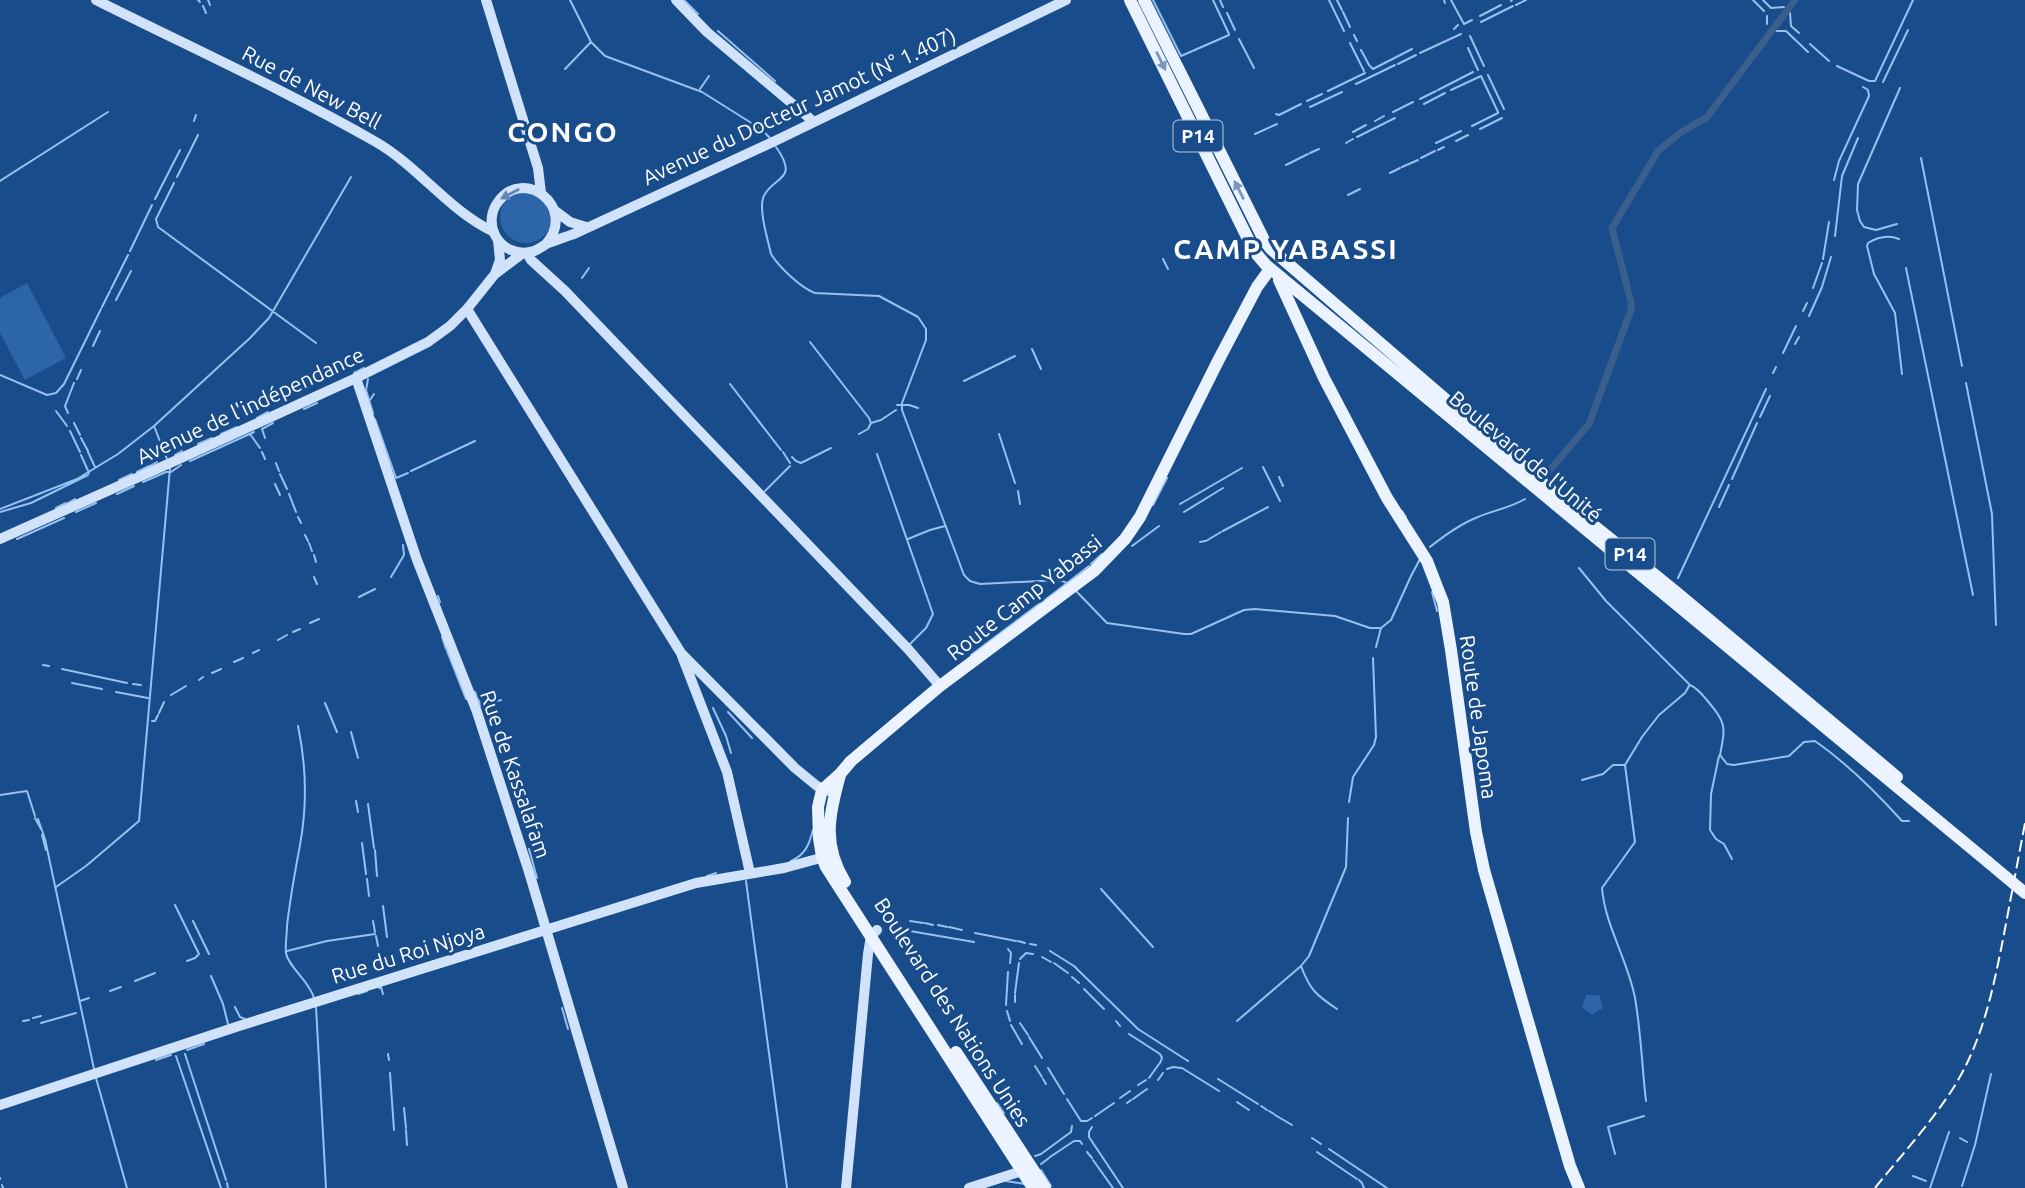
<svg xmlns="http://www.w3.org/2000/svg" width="2025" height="1188" viewBox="0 0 2025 1188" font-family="Ubuntu,sans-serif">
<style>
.green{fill:#2c66a9}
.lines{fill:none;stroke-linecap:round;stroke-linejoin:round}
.stream{stroke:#96c1f0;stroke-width:2}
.canal{stroke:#3a5f8d;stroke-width:7}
.secondary{stroke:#d1e3fa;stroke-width:10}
.primary{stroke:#eaf3ff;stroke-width:12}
.rail{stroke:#fff;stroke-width:2;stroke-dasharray:12 5;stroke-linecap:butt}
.primary-bridge{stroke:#eaf3ff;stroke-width:12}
.oneway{fill:#7797bf}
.oneway2{fill:#6388b7}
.labels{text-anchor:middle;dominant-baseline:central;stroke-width:6;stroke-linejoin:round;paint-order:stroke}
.shield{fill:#194c8b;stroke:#bac9dc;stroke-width:2}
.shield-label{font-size:19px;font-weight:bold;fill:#fff}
.street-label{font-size:21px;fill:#fff;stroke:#194c8b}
.district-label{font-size:28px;font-weight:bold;letter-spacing:2px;fill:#fff;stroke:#194c8b}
</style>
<rect width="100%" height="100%" fill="#194c8b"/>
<path class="green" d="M500 217a26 26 0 1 1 52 0a26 26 0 1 1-52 0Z
M 27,283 L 66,358 L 25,380 L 0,333 L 0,298 Z
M 1586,995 L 1599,995 L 1603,1008 L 1592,1015 L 1582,1007 Z"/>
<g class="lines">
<path class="stream" d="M 198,0 L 200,2
M 208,0 L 210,5
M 570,0 L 591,42 L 605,56 L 702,92 L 761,129 L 771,139
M 684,0 L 698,14
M 1153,0 L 1181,56 L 1229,35
M 1213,0 L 1229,34
M 1220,0 L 1223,7
M 1329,0 L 1344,31
M 1337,0 L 1342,10
M 1444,0 L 1445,3
M 1451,0 L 1464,24 L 1472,20
M 1753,0 L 1764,11
M 1763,0 L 1771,8 L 1784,7
M 1511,1 L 1512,0
M 1516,5 L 1526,0
M 203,6 L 206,13
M 1343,12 L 1350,27
M 1227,13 L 1235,30
M 1790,13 L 1791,26 L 1799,33
M 1480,16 L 1501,5
M 1481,22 L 1513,6
M 1767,24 L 1767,16
M 1454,29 L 1458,25
M 718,31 L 775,81
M 1776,31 L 1786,31 L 1808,52
M 1354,35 L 1357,41
M 1470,36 L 1484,66
M 1239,39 L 1254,68
M 1350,43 L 1364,71
M 1810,44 L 1829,61
M 1468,48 L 1478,70
M 1361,50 L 1369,65 L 1373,69 L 1412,49
M 1420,53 L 1461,34
M 1398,64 L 1416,55
M 1837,66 L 1869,81 L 1875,81 L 1913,0
M 565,69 L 591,42
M 1488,75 L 1504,109
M 1883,82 L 1908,30
M 1356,84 L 1395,65
M 700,89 L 709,76
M 1438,90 L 1473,72
M 1451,90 L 1481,76 L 1498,112
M 1328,91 L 1365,73
M 1420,99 L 1436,91
M 1307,101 L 1322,94
M 1424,104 L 1445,93
M 1310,107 L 1342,92
M 1393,112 L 1413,102
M 1276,114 L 1279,115 L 1301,104
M 194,121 L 196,115
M 1375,121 L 1384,116
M 1472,126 L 1498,113
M 1480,129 L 1502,118
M 1353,132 L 1366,125
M 1255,134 L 1277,124
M 1357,137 L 1395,118
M 1456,141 L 1468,135
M 1346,143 L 1353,139
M 1436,143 L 1461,131
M 776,147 C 801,182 771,176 763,198 C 759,212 768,240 771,254 C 779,267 801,288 815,293 L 879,296 L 918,317 L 926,329 L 926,340 L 902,403 L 902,410 L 964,575 L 970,581 L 980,584 L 1060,580 L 1069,584
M 1438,150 L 1444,147
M 1310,153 L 1319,149
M 1421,158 L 1435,151
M 1921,158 L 1962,366
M 1286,165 L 1308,154
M 1402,167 L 1418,160
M 1390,173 L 1400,168
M 177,177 L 198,135
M 1834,180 L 1839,161 L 1869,96 L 1868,90 L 1863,87
M 0,181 L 108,112
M 174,183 L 156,219 L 158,227 L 316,343
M 1348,195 L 1360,189
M 155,199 L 180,150
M 1897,224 L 1876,230 L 1864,227 L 1860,221 L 1857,210 L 1858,184 L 1900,88
M 1835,236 L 1842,176 L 1858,138
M 1899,239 C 1889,235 1878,237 1868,243 L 1867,246 L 1874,274 L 1895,313 L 1902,374
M 130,251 L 152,205
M 1163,259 L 1168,269
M 1823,259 L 1829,222
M 1906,268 L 1973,595
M 582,278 L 589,268
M 1813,288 L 1822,263
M 111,289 L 128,255
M 116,300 L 131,271
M 102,307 L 110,291
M 1803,311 L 1807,303
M 1809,316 L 1822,287 L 1831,257
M 810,342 L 869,418 L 871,423
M 1795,344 L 1799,337
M 93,346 L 100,331
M 1032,349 L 1041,369
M 1783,353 L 1796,326
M 354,373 L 364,368
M 1773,373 L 1776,367
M 0,375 L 47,395 L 56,393 L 64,384 L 101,309
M 77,379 L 81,370
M 368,379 L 366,390 L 373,413
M 964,381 L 1015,356
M 1966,383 L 1992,514 L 1996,625
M 730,384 L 781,450
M 370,400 L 374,394
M 897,405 L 909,405 L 918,408
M 304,409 L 317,403
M 56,411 L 67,426
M 68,413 L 65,406 L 74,383
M 1760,417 L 1770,396
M 257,418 L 268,412
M 375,419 L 396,478 L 408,473
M 74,423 L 80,435
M 154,426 L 167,459
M 70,431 L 80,452
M 221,434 L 237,427
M 250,434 L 260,448
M 859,434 L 868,429 L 871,423 L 881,420 L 896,410
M 999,434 L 1015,483
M 81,438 L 88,451
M 265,438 L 262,429 L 273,423
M 198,444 L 212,438
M 88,452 L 95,467
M 262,452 L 265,459
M 783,452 L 790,463
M 877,454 L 933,614 L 926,628 L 910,644
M 81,455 L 89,473
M 175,455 L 182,451
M 792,457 L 796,461 L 801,463 L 831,448
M 190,461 L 254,432
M 276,463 L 279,471
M 150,466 L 157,462
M 1263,467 L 1280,501
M 411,471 L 475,441
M 137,472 L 149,466
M 171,472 L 181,465
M 280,474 L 287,489
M 1279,477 L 1283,486
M 1732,479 L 1757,423
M 119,480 L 132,474
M 143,482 L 166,472 L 169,472
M 275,484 L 280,495
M 765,491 L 790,466
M 1018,491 L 1020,504
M 117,494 L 134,486
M 289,494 L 296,512
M 68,503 L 75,499
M 1180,504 L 1242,468
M 1153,505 L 1167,478
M 1719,507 L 1729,485
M 56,508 L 66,503
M 0,509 L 77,479 L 118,454 L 154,426 L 250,338 L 269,318 L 351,177
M 1402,511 L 1406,517
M 0,512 L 31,503 L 88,475
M 76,512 L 96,503
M 1184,512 L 1223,488
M 298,517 L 301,523
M 1223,531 L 1268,507
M 305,535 L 308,541
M 17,539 L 64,518
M 908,539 L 930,530 L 945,526
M 1206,541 L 1221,532
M 1200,542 L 1205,541
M 309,543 L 312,551
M 1132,546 L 1159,526
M 1430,547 C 1445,535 1460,524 1478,517 C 1494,510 1510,508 1525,499
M 314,555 L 316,562
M 1091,564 L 1102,554
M 1579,568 L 1606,601 L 1690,685 C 1697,688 1701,693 1706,699 C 1726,723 1726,725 1720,755 L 1727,764 L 1734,765 L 1789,756 L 1804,742 L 1815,741 C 1848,764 1875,791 1902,821 L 1909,821
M 314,577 L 317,584
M 391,577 L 404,555 L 403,545
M 1678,578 L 1766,389
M 1076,591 L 1107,623 L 1184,634 L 1191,634 L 1244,610 L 1255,609 L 1335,616 L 1370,628 L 1381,628 L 1391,620 L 1411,576 L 1420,559
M 1432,592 L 1437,611
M 367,593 L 375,589
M 438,596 L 440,602
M 359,597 L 367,593
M 1045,600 L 1089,566
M 310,623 L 319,619
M 293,632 L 300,629
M 442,637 L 446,649
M 278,640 L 287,635
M 1376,647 L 1381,628
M 447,651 L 466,699
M 253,653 L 259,650
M 971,655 L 1043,601
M 234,662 L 243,658
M 43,665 L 49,666
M 62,669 L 127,683
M 212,673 L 221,669
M 199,680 L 203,677
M 72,683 L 102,689
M 133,684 L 141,685
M 116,692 L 148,698
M 475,692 L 481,706 L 488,704
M 171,695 L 186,686
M 325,703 L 337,732
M 491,703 L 501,700
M 713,708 L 726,736 L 731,753
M 728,712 L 752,738
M 159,713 L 164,702
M 152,721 L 155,721 L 158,715
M 298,726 C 306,764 307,807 300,845 C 295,872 290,898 287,926 C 287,934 285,944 286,953 C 288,967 309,980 314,998
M 351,732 L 358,758
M 1719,756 L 1711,794 L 1710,830 L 1716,839 L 1724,844 L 1732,859
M 1582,780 L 1603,774 L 1613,765 L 1625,765
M 0,795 L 27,791 L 35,816
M 356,801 L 358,812
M 1349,802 L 1353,777 L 1374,745 L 1376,737 L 1373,658
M 368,804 L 374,848
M 35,818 L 41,829
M 38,819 L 45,839 L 94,1069
M 42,835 L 46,850
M 362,843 L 366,874
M 529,849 L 537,878
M 375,850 L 377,876
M 791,861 C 805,855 809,845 813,830
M 707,876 L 716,873
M 367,879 L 369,896
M 746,881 L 787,1188
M 56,887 L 86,866 L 139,821 L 170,468
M 1101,889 L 1153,947
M 175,905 L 199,954 L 195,958 L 187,961
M 383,906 L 387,937
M 193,921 L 209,954
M 373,921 L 375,932
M 910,921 L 923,923
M 925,923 L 933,925
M 938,925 L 947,927
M 949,927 L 962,930
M 904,930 L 974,942
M 975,933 L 1016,941
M 376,936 L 378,946
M 1018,941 L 1025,943
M 1030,944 L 1036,945
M 1008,949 L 1011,953 L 1010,963
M 287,951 L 327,941 L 375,934
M 1050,951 L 1074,966 L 1138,1029 L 1188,1061
M 1042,957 L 1051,962
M 380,959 L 381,968
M 1020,959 L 1026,953 L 1033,954
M 1054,963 L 1068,973
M 1301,966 C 1310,990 1316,995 1337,1009
M 211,976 L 223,1004 L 228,1024
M 1072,977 L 1079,983
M 135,981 L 155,973
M 379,988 L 381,987 L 383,994
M 1084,989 L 1104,1009
M 110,991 L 121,987
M 1015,993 L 1019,963
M 358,994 L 367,991
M 80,1001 L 89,998
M 1015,1002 L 1015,995
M 1006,1005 L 1008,972
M 235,1007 L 240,1017 L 245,1019
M 316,1007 L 326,1188
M 562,1008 L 568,1029
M 1007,1011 L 1010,1021
M 33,1018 L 41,1016
M 23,1021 L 29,1020
M 1116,1021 L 1120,1026
M 1237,1021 L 1301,966 L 1309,956 L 1346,867 L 1348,818
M 41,1023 L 76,1013
M 1020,1023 L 1028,1035
M 1011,1025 L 1022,1044
M 1129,1034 L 1160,1054 L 1162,1058 L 1160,1063
M 1029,1037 L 1042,1058
M 187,1050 L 204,1044
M 185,1054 L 226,1180
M 388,1054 L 389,1060
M 176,1056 L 221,1188
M 156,1060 L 171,1055
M 1035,1066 L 1042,1077
M 1048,1068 L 1064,1094
M 1182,1068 L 1219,1091
M 1167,1069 L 1173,1067 L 1181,1068
M 390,1073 L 394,1130
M 96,1078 L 127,1188
M 1149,1078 L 1159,1064
M 1043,1079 L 1046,1084
M 1218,1079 L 1258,1104
M 1158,1080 L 1163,1073
M 1138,1085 L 1146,1080
M 1120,1098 L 1130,1091
M 1067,1099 L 1081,1121 L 1087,1121 L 1092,1118
M 1133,1099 L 1147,1089
M 1646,1101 C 1642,1067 1641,1032 1635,998 C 1628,960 1605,926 1602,888 L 1635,842 L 1625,765 L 1642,737 L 1659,715 L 1685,693 L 1689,686
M 1237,1102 L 1249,1110
M 997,1103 L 1004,1113
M 1127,1103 L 1131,1100
M 1261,1106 L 1267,1110
M 404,1108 L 406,1128
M 1269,1111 L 1274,1114
M 1275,1115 L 1292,1125
M 1095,1116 L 1114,1103
M 1092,1127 L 1089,1132 L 1089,1137 L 1123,1188
M 406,1130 L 407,1145
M 1312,1138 L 1321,1144
M 1960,1138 L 1967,1142
M 1329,1149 L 1387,1188
M 1087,1152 L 1092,1158
M 1317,1152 L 1357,1179
M 1615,1154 L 1608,1127 L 1644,1116
M 1035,1156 L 1041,1154 L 1071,1132 L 1072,1126
M 1050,1157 L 1074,1141 L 1080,1141 L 1082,1144
M 1093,1160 L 1113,1188
M 1041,1164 L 1049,1158
M 1041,1170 L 1051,1186
M 1913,1176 L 1926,1181
M 0,1178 L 0,1179
M 1359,1180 L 1362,1183 L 1364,1188
M 1006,1181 L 1025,1184
M 227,1183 L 228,1188
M 2,1185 L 3,1188
M 1962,1186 L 1975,1145 L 1991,1074
M 1930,1188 L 1949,1132"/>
<path class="canal" d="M 1549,471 L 1589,424 L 1631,310 L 1631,302 L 1612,228 L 1658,151 L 1680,133 L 1707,117 L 1795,0"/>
<path class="secondary" d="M 96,0 C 190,47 285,90 376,142 C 419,167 449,211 494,232
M 486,0 L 538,168 L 541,193
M 676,0 L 707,32 L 814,122
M 554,210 L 570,222 L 586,227
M 546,244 C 578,207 523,166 498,202 C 491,211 490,223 494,233 C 501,249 518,256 534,251 C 539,249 543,246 548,243 C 557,240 565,237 574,234 L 777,140 L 1066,0
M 527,253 L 531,260 L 565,291 L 908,649 L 940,686
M 495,274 L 500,260 L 498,240
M 467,309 L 681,653 L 795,768 L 817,786 L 829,791
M 356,378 L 417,560 L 477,712 L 529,872 L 623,1188
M 0,539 L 168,464 L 356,378 L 428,342 L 450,326 L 467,309 L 495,274 L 523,253
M 682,656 L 727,772 L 750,873
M 0,1105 L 239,1026 L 696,883 L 784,868 L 828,856
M 846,1188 L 868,954 L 871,936 L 877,930
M 969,1188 L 1022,1171 L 1029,1167"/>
<path class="primary" d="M 1130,0 L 1254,251 L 1266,265 L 1988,862
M 1144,0 L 1264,240 L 1271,249 L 1566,503 L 1676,592 L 1897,777
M 1279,280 L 1324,378 L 1387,498 L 1427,561 L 1437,587 L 1443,602 L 1451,650 L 1476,832 L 1484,870 L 1570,1166 L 1579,1188
M 840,775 C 829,814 822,845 845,882
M 956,1052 L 1045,1188
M 1033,1188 L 826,867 L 822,857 L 819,838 L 818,807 L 822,790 L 840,774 L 851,761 L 940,686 L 1094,571 L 1125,539 L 1140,517 L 1218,361 L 1257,287 L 1270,269"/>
<path class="rail" d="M 1875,1188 C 1903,1153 1934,1120 1957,1082 C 1984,1036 1994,985 2004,934 C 2011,897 2018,860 2025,823"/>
<path class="primary-bridge" d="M 1988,862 L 2025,893"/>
</g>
<defs><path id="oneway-solid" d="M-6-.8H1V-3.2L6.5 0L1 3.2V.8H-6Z" transform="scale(1.75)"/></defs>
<g class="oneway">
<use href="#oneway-solid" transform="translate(1161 61) rotate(64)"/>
<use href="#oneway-solid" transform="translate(1239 190) rotate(-117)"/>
</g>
<use class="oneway2" href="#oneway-solid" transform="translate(510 194) rotate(152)"/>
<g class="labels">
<g class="shield">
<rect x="1173.5" y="120.5" width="49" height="31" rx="5"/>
<rect x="1605.5" y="538.5" width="49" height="31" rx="5"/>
</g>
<g class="shield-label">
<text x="1198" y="136">P14</text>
<text x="1630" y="554">P14</text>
</g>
<g class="street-label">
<text transform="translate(312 87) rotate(28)">Rue de New Bell</text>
<text transform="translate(799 106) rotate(-25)">Avenue du Docteur Jamot (N° 1.407)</text>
<text transform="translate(250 405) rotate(-25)">Avenue de l'indépendance</text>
<text transform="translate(1526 456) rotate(40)">Boulevard de l'Unité</text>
<text transform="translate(1024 597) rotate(-38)">Route Camp Yabassi</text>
<text transform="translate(1479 717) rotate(82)">Route de Japoma</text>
<text transform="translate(516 774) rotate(71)">Rue de Kassalafam</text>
<text transform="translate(408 953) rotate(-17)">Rue du Roi Njoya</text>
<text transform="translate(953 1012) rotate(57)">Boulevard des Nations Unies</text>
</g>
<g class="district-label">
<text x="563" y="131">CONGO</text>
<text x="1286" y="248">CAMP YABASSI</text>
</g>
</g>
</svg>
